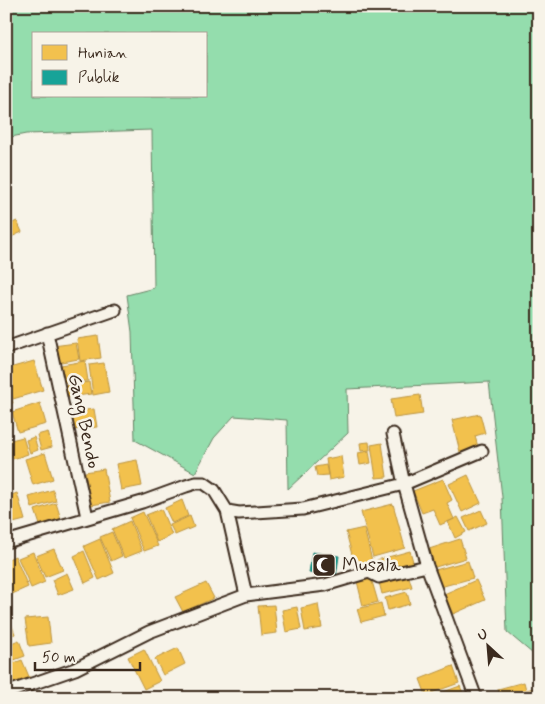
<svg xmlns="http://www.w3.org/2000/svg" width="545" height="704" viewBox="0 0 545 704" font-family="Mynerve,sans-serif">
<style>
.green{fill:#94ddad;stroke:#688466;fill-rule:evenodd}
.homes{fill:#f2c14e;stroke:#bb9440}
.public{fill:#17a398;stroke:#227f73}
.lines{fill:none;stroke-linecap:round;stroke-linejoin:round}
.street-casing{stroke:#3b2a1e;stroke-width:15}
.street{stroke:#f7f3e8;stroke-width:11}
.labels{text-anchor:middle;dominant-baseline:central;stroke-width:5;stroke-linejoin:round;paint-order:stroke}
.street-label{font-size:19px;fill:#3b2a1e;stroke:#f7f3e8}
.poi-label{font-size:19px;fill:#3b2a1e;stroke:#f7f3e8;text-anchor:start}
</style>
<rect width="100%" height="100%" fill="#f7f3e8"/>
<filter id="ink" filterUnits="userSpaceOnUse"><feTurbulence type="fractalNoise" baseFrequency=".02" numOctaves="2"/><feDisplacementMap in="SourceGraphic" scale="10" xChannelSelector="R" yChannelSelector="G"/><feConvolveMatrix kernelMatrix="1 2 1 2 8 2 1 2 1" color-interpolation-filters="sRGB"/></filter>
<g filter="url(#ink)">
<path class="green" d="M 6,6 L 539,6 L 539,659 L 507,632 L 502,497 L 489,382 L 347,389 L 348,433 L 288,489 L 287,420 L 234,416 L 214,438 L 195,473 L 135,440 L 132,332 L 127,295 L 154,288 L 152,130 L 26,134 L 6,138 ZM 34,34 L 206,34 L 206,96 L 34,96 Z"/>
<path class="homes" d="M 17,221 L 22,232 L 7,239 L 6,226 Z
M 98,336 L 101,358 L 80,361 L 77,339 Z
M 76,343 L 79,359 L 55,363 L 53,346 Z
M 34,361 L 43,390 L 13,399 L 6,375 L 6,369 Z
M 85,361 L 88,381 L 64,382 L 61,365 Z
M 104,363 L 109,392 L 93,395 L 89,365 Z
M 89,382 L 91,394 L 63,398 L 62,386 Z
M 9,391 L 13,403 L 6,405 L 6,392 Z
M 420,395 L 423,414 L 394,418 L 391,399 Z
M 40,403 L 46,424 L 18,432 L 12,412 Z
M 94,409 L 97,427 L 72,430 L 70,412 Z
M 480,414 L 485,433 L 475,436 L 479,451 L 461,456 L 452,420 Z
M 48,432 L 52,447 L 41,450 L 37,435 Z
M 23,437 L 28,454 L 13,459 L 7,441 Z
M 34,437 L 38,450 L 30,453 L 26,440 Z
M 369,442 L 370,450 L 361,451 L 360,443 Z
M 382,443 L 387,477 L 376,478 L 371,445 Z
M 369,451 L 371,463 L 360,465 L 358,453 Z
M 45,453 L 53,479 L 33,485 L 25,459 Z
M 341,456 L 344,477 L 329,480 L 326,459 Z
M 137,460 L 142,486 L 121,490 L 116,464 Z
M 326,465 L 328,475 L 317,476 L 315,467 Z
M 104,469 L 110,502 L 91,505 L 85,472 Z
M 468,475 L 481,503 L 462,512 L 449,484 Z
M 443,479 L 452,500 L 447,503 L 454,519 L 440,525 L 433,509 L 422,513 L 413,491 Z
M 53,490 L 56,501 L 32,508 L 29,497 Z
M 17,493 L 25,520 L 13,523 L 6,497 Z
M 182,500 L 188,516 L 172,523 L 165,508 Z
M 56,503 L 61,519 L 40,525 L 35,510 Z
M 393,504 L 405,548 L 373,557 L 361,512 Z
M 161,509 L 172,535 L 157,542 L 146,515 Z
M 481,510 L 487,523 L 469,531 L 463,518 Z
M 143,512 L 158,546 L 144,551 L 130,518 Z
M 190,516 L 194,527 L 175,535 L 170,525 Z
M 458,517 L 466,532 L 455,538 L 448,522 Z
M 130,521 L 142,551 L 124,558 L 112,529 Z
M 364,528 L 373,565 L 356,570 L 346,532 Z
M 112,532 L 122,556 L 111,561 L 100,537 Z
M 100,539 L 114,573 L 99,580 L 84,546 Z
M 460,539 L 466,558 L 432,568 L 426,550 Z
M 54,549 L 63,570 L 45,577 L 36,556 Z
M 84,551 L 95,578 L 85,583 L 74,556 Z
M 410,551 L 414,565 L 381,574 L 377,560 Z
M 33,552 L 45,582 L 31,588 L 18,558 Z
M 15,556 L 28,587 L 10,595 L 6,586 L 6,560 Z
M 468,561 L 473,578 L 440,587 L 435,570 Z
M 67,573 L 74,589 L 58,595 L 52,580 Z
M 408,574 L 412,587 L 382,594 L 379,582 Z
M 371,578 L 378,602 L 363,606 L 357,581 Z
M 476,580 L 485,600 L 453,614 L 444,594 Z
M 206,583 L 214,598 L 183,612 L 175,597 Z
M 407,592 L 410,604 L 388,610 L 385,598 Z
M 381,603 L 384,616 L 361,622 L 357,609 Z
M 318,604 L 322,628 L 305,631 L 301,608 Z
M 274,605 L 277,633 L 261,635 L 258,606 Z
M 297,607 L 301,629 L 286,632 L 282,610 Z
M 6,615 L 8,615 L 15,634 L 6,637 Z
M 48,617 L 51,643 L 29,646 L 25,619 Z
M 19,640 L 25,656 L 6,663 L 6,645 Z
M 178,648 L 185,664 L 163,675 L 155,659 Z
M 144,649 L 160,681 L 144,689 L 128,657 Z
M 22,660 L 30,679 L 9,687 L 6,680 L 6,666 Z
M 453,666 L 459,683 L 426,695 L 420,679 Z
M 524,682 L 526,690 L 539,687 L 539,698 L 500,698 L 498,689 Z
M 460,686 L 465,698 L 435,698 L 435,695 Z"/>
<path class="public" d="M 312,552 L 339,556 L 336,577 L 309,573 Z"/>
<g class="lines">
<g class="street-casing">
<path id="street" d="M 47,333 L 87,517
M 6,348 L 115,310
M 393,434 L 404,484 L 427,566 L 476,698
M 227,511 L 239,513 L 303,509 L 404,484 L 482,451
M 6,542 L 142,502 L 186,486 L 196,483 L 204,483 L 214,490 L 227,511 L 246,595
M 6,693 L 75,669 L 149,632 L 246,595 L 325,585 L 369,572 L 379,577 L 427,566"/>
</g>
<use href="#street" class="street"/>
</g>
</g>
<defs>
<g id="mosque-square" transform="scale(1.25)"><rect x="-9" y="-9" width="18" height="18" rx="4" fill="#3b2a1e" stroke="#f7f3e8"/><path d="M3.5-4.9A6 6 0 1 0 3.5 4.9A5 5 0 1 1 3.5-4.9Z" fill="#fff"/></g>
</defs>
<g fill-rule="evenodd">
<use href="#mosque-square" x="324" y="565"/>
</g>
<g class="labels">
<g class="street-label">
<text transform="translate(84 421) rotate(78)">Gang Bendo</text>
</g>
<g class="poi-label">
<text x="342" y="565">Musala</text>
</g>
</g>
<rect width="545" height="704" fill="none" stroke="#f7f3e8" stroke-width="25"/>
<rect x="12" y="12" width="520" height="679" fill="none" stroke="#3b2a1e" stroke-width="2" filter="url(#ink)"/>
<rect x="32" y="32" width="175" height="65" fill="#f7f3e8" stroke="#aca397"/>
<rect x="42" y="45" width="25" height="15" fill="#f2c14e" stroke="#aca397"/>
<text x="78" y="58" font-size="15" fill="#3b2a1e">Hunian</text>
<rect x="42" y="70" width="25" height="15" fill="#17a398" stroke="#aca397"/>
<text x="78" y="82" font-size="15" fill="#3b2a1e">Publik</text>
<g transform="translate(488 646) rotate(334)" stroke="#f7f3e8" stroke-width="4" paint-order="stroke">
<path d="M0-4L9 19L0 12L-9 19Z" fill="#3b2a1e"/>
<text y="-8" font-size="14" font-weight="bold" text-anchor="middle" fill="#3b2a1e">U</text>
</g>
<path d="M35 662v8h105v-8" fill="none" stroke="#3b2a1e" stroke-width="2.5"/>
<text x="42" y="662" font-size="15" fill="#3b2a1e" stroke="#f7f3e8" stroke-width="4" paint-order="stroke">50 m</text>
</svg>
